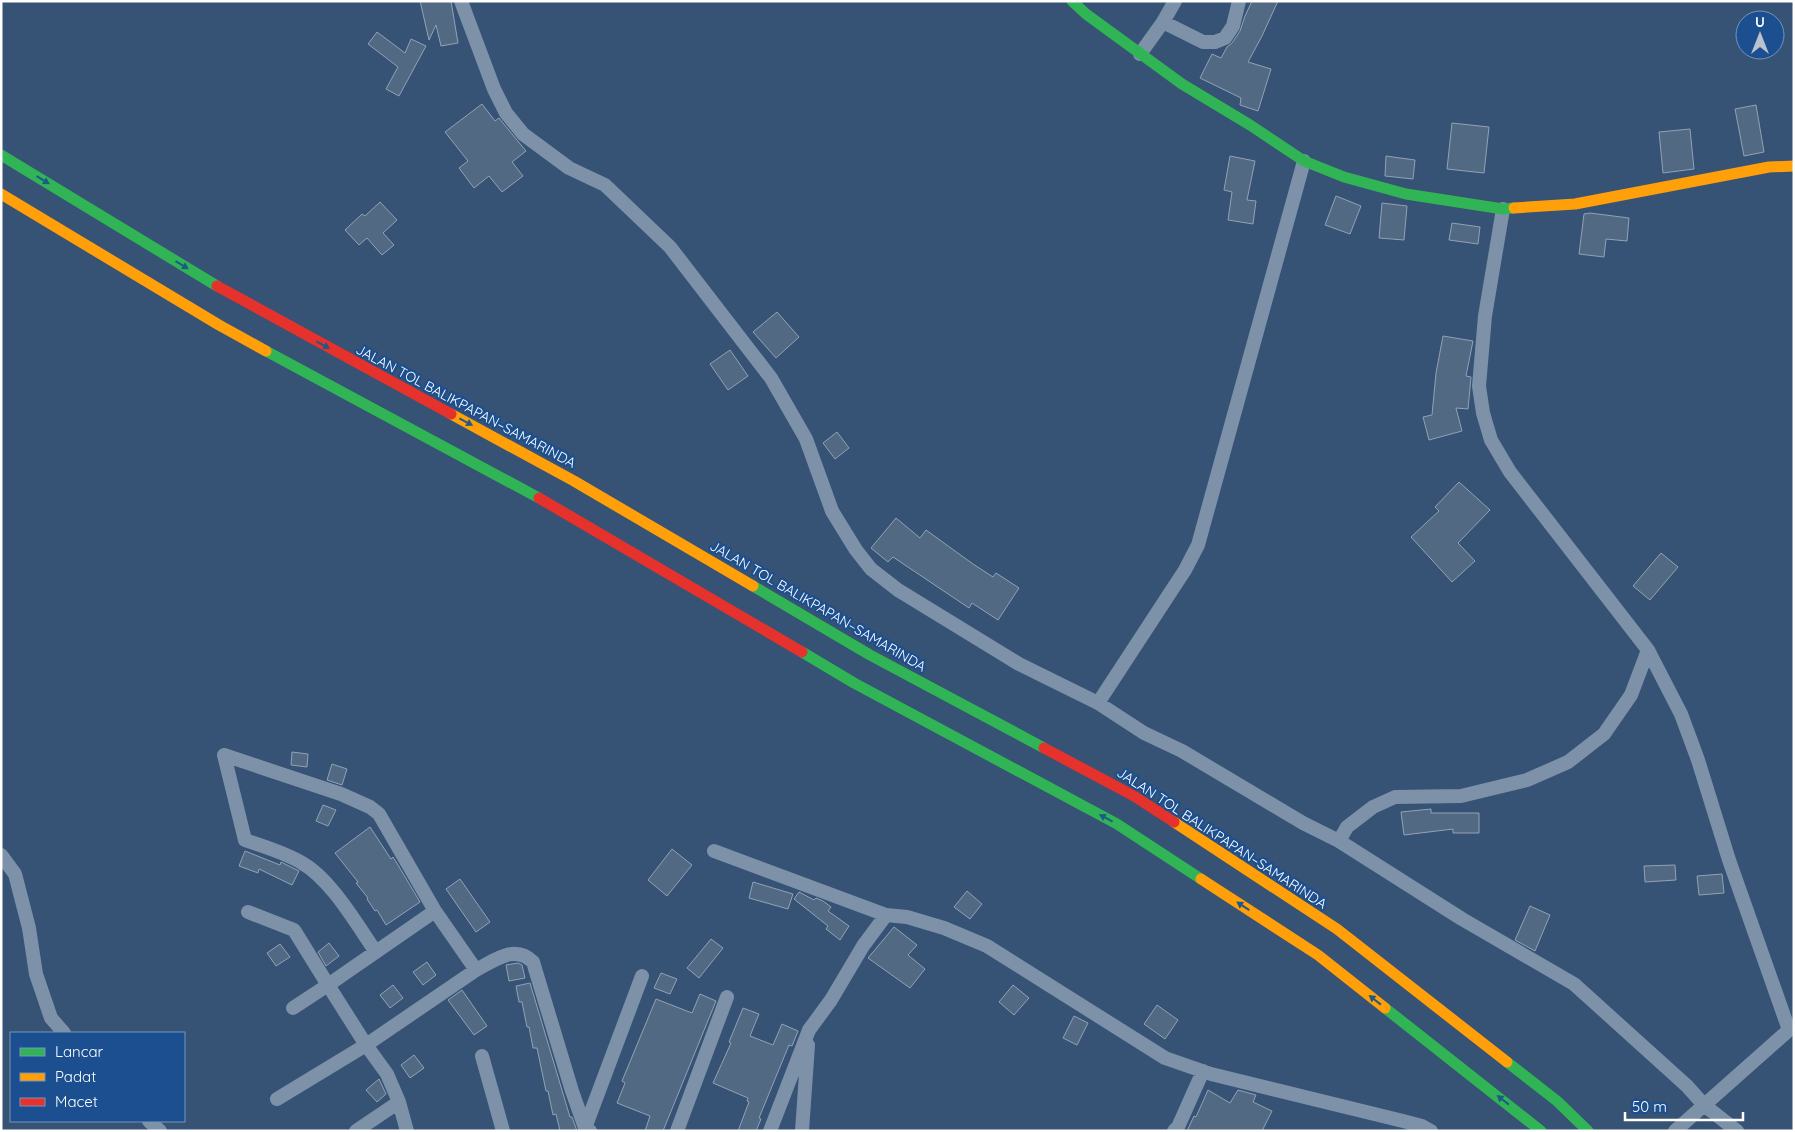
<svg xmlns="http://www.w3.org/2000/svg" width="1795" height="1132" viewBox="0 0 1795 1132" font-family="Quicksand,sans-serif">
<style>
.building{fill:#526984;stroke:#92a2b6}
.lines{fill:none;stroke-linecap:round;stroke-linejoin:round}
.street{stroke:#7d92a8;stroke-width:14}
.fast{stroke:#30b455;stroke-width:11}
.slow{stroke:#ff9f0a;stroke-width:11}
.jam{stroke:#e5322d;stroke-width:11}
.oneway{fill:#1d5989}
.labels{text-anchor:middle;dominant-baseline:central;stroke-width:4.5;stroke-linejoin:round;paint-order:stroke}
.street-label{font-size:14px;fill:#fff;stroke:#1b4f8f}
</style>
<rect width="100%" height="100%" fill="#365274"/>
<path class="building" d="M 420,1 L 451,1 L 458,43 L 441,46 L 436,25 L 429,40 Z
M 1252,1 L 1278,1 L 1262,36 L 1248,62 L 1271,69 L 1258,111 L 1240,105 L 1241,98 L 1200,78 L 1212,54 L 1221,58 L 1227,47 L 1232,43 L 1240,31 L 1245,16 Z
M 377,32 L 405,53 L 411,39 L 426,46 L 399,96 L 386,89 L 398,67 L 368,44 Z
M 482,104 L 495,121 L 499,118 L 526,151 L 512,162 L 523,176 L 502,192 L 489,176 L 474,188 L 459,168 L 468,161 L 445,132 Z
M 1756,105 L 1764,152 L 1744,156 L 1735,109 Z
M 1452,123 L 1489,127 L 1484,173 L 1447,169 Z
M 1690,129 L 1694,169 L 1663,173 L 1659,132 Z
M 1230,156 L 1255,161 L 1247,200 L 1256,201 L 1253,224 L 1228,220 L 1232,192 L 1224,190 Z
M 1386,156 L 1415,160 L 1413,179 L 1385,176 Z
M 1336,196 L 1361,206 L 1350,234 L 1325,225 Z
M 380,202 L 397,220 L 383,233 L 394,245 L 382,255 L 367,238 L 359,245 L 345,230 L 362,214 L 365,216 Z
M 1382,203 L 1407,206 L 1404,240 L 1379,238 Z
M 1590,213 L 1629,218 L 1627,241 L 1606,239 L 1604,257 L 1579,254 L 1584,214 Z
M 1452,223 L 1480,227 L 1478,244 L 1449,240 Z
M 777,312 L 799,337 L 776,358 L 753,332 Z
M 1443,336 L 1473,341 L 1466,376 L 1471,377 L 1468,409 L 1456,408 L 1462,431 L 1429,440 L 1423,417 L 1432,415 L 1436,373 Z
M 730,350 L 748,376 L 728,390 L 710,364 Z
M 837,432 L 849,448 L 835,459 L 823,443 Z
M 1459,482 L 1490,510 L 1458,543 L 1475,561 L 1452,582 L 1411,537 L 1439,511 L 1435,507 Z
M 896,518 L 920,538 L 926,530 L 973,564 L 993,577 L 996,573 L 1019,588 L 998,620 L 972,603 L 969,608 L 893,557 L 888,562 L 871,548 Z
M 1661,553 L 1678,567 L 1650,600 L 1633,586 Z
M 292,752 L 308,754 L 307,767 L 291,765 Z
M 332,764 L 347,769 L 342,785 L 327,780 Z
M 323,805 L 336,810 L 328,826 L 316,821 Z
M 1431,809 L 1431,813 L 1479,813 L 1479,833 L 1453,833 L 1453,829 L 1404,835 L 1401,812 Z
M 370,827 L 391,859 L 393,857 L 398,865 L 420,902 L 386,925 L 377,910 L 375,911 L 367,899 L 368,898 L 356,883 L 358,882 L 335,853 Z
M 672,849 L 692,865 L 667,896 L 648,880 Z
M 245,851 L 280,865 L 281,862 L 299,871 L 292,885 L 259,869 L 258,873 L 239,866 Z
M 1675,865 L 1676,880 L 1645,882 L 1644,866 Z
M 1722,874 L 1724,893 L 1699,895 L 1697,876 Z
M 460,879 L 490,922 L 476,932 L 446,889 Z
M 753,882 L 793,894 L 788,909 L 749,898 Z
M 967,891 L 982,904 L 970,919 L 954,907 Z
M 799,892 L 814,900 L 816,898 L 823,901 L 831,907 L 828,911 L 849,926 L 840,940 L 826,929 L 828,926 L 794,899 Z
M 1530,906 L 1550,915 L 1535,951 L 1515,940 Z
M 894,927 L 917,945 L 908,955 L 925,969 L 910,988 L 868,958 Z
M 711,939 L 723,948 L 699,978 L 687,968 Z
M 329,943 L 339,956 L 326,966 L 318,952 Z
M 280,944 L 290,957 L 276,966 L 267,953 Z
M 427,962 L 436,975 L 423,985 L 413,972 Z
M 518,963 L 522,965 L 525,978 L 509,981 L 506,965 Z
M 661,973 L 677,979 L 670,994 L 654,988 Z
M 530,983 L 570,1117 L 572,1117 L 577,1131 L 560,1131 L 556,1114 L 553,1115 L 548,1091 L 546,1091 L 537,1048 L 533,1048 L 529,1027 L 527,1027 L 522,1002 L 519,1002 L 516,986 Z
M 393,985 L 403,998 L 390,1008 L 380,995 Z
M 1013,985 L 1029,998 L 1014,1015 L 999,1002 Z
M 462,990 L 487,1026 L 474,1035 L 448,1000 Z
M 700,994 L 716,1001 L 663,1131 L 645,1131 L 650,1116 L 617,1103 L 625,1083 L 622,1081 L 656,999 L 692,1013 Z
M 1157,1005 L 1178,1020 L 1165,1039 L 1144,1024 Z
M 743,1008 L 759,1014 L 750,1036 L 773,1045 L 782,1024 L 798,1031 L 792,1046 L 789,1045 L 759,1118 L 761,1119 L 756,1131 L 738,1131 L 749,1102 L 747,1101 L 748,1098 L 713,1083 L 731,1043 L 729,1042 Z
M 1074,1016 L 1088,1023 L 1077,1045 L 1063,1038 Z
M 414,1055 L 424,1068 L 410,1078 L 401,1065 Z
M 379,1079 L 386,1094 L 377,1102 L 366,1090 Z
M 1208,1090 L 1230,1103 L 1238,1090 L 1256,1095 L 1253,1102 L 1272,1111 L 1262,1131 L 1187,1131 L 1194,1116 L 1196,1117 Z"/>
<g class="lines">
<path class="street" d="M 461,1 L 494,89 L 506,113 L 523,134 L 569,168 L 605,185 L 670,247 L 771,378 L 806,439 L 832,511 L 856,550 L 871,569 L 898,590 L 1019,664 L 1098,703 L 1144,733 L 1182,751 L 1303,823 L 1339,841 L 1347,827 L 1373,807 L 1395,797 L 1461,796 L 1527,780 L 1568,762 L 1604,734 L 1631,695 L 1648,650
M 1163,22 L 1203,42 L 1215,42 L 1225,38 L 1233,26 L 1239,1
M 1140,54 L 1163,22 L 1175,1
M 1503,209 L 1485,316 L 1479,386 L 1483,413 L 1491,440 L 1510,472 L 1648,650 L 1681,714 L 1698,760 L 1729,860 L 1789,1030 L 1675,1131
M 1098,703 L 1185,570 L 1198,545 L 1304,161
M 224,755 L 341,794 L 370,807 L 379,814 L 435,911 L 328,985 L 366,1045 L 387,1074 L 399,1102 L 407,1131
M 224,755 L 245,840 C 264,847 284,852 302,863 C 331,879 357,925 376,952
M 1339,841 L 1462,919 L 1574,984 L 1687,1086 L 1704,1105 L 1737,1131
M 714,851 L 886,915
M 1,855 L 15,874 L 29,928 L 36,974 L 51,1018 L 64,1033
M 248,912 L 294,930 L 328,985 L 293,1008
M 476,970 C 495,960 515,944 533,962 L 572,1091 L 585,1128 L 590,1131
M 482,1056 L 503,1131
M 277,1099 L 366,1045 L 476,970 L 435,911
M 149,1121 L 160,1131
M 585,1128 L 642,976
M 356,1131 L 399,1102
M 677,1131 L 727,997
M 770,1131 L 809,1030 L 831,1000 L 863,946 L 886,915 L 907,917 L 944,928 L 987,946 L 1165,1058 L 1211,1074 L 1403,1121 L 1422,1126 L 1431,1131
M 802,1131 L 808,1045
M 1174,1131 L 1178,1127 L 1203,1071"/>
<path class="fast" d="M 1072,1 L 1086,14 L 1182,84 L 1250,125 L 1304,161 L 1344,177 L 1406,194 L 1503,209 L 1514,208
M 1,155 L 217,286
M 266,351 L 539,498
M 753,586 L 870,655 L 1044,748
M 802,652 L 854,683 L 1117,824 L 1201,879
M 1385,1008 L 1541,1131
M 1507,1062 L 1557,1101 L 1588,1131"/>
<path class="slow" d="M 1,194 L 219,325 L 266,351
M 1514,208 L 1575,204 L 1769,167 L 1794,166
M 451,414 L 574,481 L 753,586
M 1174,822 L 1337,929 L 1507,1062
M 1201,879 L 1318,955 L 1385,1008"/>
<path class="jam" d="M 217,286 L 451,414
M 539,498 L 802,652
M 1044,748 L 1134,796 L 1174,822"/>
</g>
<defs><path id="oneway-solid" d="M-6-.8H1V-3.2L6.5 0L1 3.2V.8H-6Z" transform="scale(1.25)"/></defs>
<g class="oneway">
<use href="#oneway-solid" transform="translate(43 180) rotate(31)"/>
<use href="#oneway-solid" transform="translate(182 265) rotate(31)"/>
<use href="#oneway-solid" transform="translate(323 345) rotate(28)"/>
<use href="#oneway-solid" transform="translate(466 422) rotate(28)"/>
<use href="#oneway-solid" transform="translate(1106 818) rotate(-152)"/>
<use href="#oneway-solid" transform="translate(1243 906) rotate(-147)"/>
<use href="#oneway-solid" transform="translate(1375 1000) rotate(-142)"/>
<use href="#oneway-solid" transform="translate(1503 1100) rotate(-142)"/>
</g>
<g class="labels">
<g class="street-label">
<text transform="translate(466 406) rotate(28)">JALAN TOL BALIKPAPAN–SAMARINDA</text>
<text transform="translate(818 606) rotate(30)">JALAN TOL BALIKPAPAN–SAMARINDA</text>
<text transform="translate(1222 838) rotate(33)">JALAN TOL BALIKPAPAN–SAMARINDA</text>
</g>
</g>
<rect width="1795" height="1132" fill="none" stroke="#ffffff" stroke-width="5"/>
<rect x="10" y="1032" width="175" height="90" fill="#1b4f8f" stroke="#7695bc"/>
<rect x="20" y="1048" width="25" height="8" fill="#30b455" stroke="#7695bc"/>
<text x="55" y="1057" font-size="15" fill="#ffffff">Lancar</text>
<rect x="20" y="1073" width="25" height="8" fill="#ff9f0a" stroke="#7695bc"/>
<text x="55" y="1082" font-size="15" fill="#ffffff">Padat</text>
<rect x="20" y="1098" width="25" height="8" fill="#e5322d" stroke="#7695bc"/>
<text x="55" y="1107" font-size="15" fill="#ffffff">Macet</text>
<g transform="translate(1760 35)"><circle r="24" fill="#1b4f8f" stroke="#7695bc"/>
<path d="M0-4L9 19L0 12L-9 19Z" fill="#b9c2ce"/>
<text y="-8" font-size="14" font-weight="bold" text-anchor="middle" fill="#ffffff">U</text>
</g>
<path d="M1625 1112v8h118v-8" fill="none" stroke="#ffffff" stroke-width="2.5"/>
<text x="1632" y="1112" font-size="15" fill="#ffffff" stroke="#1b4f8f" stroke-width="4" paint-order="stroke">50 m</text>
</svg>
